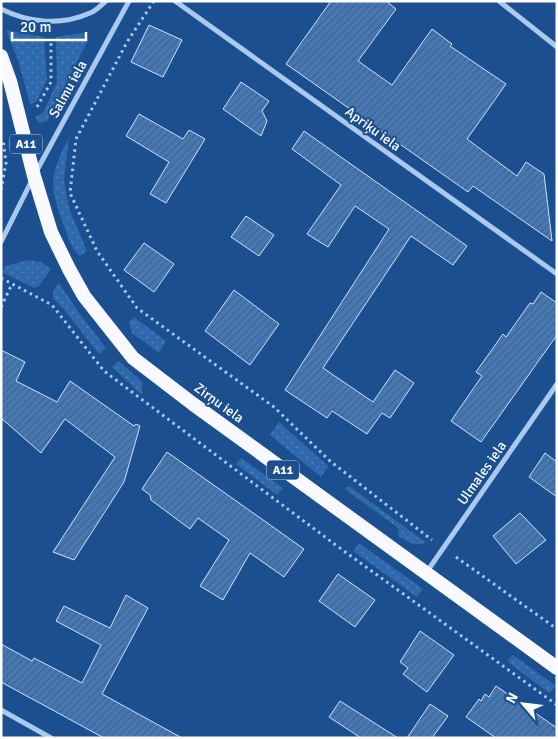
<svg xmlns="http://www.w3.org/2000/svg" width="558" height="739" viewBox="0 0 558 739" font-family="Signika,sans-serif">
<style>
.grass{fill:url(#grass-dots)}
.building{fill:url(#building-hatch);stroke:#cfe3fa}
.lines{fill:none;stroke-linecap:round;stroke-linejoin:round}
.path{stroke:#a9c9ee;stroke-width:3;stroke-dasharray:2.5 4;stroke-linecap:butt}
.minor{stroke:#a9c9ee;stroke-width:5}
.trunk{stroke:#f8faff;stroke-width:14}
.labels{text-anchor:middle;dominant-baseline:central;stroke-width:4;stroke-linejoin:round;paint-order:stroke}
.shield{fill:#1b4f8f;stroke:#bbcadd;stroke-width:1}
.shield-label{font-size:12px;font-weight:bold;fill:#fff}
.street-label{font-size:14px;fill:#fff;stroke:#1b4f8f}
</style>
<defs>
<pattern id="grass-dots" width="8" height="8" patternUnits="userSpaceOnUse" patternTransform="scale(1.25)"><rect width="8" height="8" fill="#2e69ad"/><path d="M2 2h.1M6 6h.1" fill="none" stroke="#4d80b9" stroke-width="1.8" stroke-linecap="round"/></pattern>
<pattern id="building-hatch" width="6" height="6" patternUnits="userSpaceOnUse" patternTransform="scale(1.25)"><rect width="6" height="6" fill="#4478b7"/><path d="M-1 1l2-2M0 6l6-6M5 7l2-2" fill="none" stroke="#486282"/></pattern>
</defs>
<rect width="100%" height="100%" fill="#1b4f8f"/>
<path class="grass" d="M 6,30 L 44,37 L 47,80 L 36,102 L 30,104 L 18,60 Z
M 82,33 L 87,36 L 87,42 L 47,121 L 39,123 L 35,117 L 43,113 L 57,82 L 56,37 Z
M 69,137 L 64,180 L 66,192 L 69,208 L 87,251 L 80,256 C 72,250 68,238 65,229 C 49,185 48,179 69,137 Z
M 28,260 L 41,262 L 51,269 L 39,286 L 34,288 L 2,272 L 6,266 Z
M 59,283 L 79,313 L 106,348 L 99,354 L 66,312 L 53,298 L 53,291 Z
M 134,317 L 166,341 L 159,353 L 132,333 L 129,322 Z
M 119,361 L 142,382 L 142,395 L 112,367 Z
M 279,422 L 328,466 L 321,477 L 270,435 Z
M 241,458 L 283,488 L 277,495 L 236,464 Z
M 349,486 L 425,542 L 426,542 C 416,547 408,542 399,537 L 398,528 L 345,489 Z
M 359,543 L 423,589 L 417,597 L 353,551 Z
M 513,655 L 556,686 L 549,693 L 507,661 Z"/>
<path class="building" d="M 331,1 L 386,1 L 396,9 L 358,61 L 392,85 L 432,29 L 452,44 L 450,46 L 506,84 L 467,139 L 517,176 L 526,162 L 544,174 L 552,241 L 473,186 L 468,192 L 286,64 Z
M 149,25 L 182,40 L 163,77 L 131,62 Z
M 241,82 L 269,101 L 262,111 L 267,121 L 261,136 L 223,109 Z
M 139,114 L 183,139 L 189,130 L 205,139 L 166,203 L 150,194 L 169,162 L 126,136 Z
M 304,131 L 467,246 L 453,265 L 411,236 L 323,368 L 373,402 L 395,370 L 414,383 L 390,418 L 382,413 L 367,434 L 332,411 L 327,418 L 285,390 L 389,229 L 355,206 L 328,247 L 307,234 L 341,185 L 292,149 Z
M 246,216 L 274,235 L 259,256 L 231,237 Z
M 144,243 L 174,264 L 154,292 L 124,270 Z
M 234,290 L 279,324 L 250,365 L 205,331 Z
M 541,292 L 557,303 L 557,335 L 481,442 L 451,421 L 482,376 L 476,372 L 503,334 L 506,337 L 530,303 L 533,304 Z
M 1,350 L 25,362 L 16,381 L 57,402 L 70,381 L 134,426 L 136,424 L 140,426 L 124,482 L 74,560 L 53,552 L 115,457 L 65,419 L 41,453 L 1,418 Z
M 167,452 L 304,549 L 284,577 L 250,553 L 223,600 L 200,586 L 229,540 L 198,518 L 190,529 L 151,500 L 150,495 L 142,489 Z
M 545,453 L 557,462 L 557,497 L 529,477 Z
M 520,513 L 546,540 L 516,564 L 493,536 Z
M 338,574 L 375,600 L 355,627 L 319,601 Z
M 126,595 L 148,608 L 102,694 L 182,738 L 104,738 L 1,682 L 1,644 L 32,661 L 34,658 L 82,683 L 101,645 L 56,621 L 64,606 L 110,628 Z
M 420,631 L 454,655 L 427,692 L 403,674 L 408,668 L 400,662 Z
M 496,686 L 557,728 L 557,738 L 496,738 L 466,717 L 479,699 L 481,701 L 485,694 L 489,697 Z
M 340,701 L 398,738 L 361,738 L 329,717 Z
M 430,704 L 448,716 L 432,738 L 407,738 Z"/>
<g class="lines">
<path class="path" d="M 154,1 L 127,42 L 76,139 L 70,193 L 97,251 L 137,308 L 274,407 L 330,461 L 432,540
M 37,107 L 51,82 L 51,41
M 1,190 L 6,163 L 3,139
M 1,278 L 52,305 L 104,371 L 337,546 L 557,705
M 1,307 L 12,284
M 456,557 L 557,629"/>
<path class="minor" d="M 175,1 L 557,274
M 499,1 L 557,47
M 1,9 C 29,23 61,26 90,13 C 96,11 101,5 106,1
M 36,172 L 129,1
M 1,242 L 32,180
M 426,573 L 557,384
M 1,710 L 51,738"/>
<path class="trunk" d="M 1,56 L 10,81 L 34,176 L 51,232 L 69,269 L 84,296 L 133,358 L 193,404 L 557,668"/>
</g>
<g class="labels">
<g class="shield">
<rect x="10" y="134.5" width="32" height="19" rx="4"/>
<rect x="267" y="460.5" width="32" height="19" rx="4"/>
</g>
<g class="shield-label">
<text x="26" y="144">A11</text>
<text x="283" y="470">A11</text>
</g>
<g class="street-label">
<text transform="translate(68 89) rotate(-61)">Salmu iela</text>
<text transform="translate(373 129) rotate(36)">Apriķu iela</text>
<text transform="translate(219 403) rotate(36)">Zirņu iela</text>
<text transform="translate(482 473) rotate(-55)">Ulmales iela</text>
</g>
</g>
<rect width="558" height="739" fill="none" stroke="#ffffff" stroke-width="5"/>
<g transform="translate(523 704) rotate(298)" stroke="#1b4f8f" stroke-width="4" paint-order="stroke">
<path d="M0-4L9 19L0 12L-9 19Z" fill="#ffffff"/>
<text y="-8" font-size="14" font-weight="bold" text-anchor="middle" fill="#ffffff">N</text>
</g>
<path d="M12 32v8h74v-8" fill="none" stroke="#ffffff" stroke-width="2.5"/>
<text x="20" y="32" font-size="15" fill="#ffffff" stroke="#1b4f8f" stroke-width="4" paint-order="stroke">20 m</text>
</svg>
